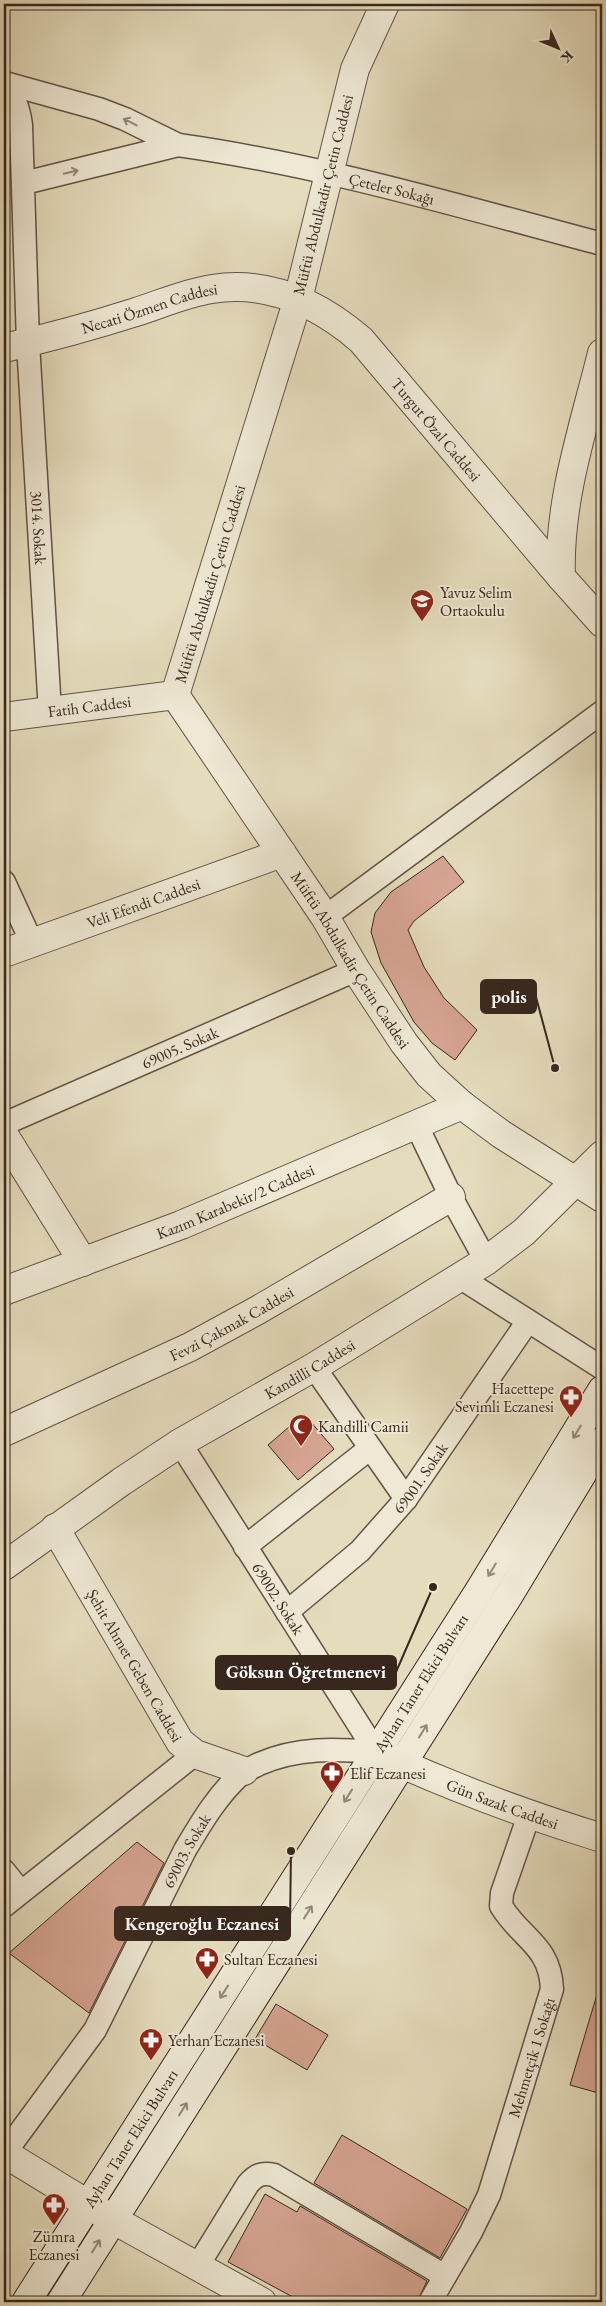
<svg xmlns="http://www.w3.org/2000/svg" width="606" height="2306" viewBox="0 0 606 2306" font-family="'EB Garamond',serif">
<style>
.building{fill:#d7a593;stroke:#37271d}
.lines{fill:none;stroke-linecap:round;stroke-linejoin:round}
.minor-casing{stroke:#625445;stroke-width:25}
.tertiary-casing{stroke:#625445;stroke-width:30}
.secondary-casing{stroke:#37271d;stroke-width:30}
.minor{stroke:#eee8d4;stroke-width:22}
.tertiary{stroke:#eee8d4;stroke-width:28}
.secondary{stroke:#eee8d4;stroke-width:28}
.oneway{stroke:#928878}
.labels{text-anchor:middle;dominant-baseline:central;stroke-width:4;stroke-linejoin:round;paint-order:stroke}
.street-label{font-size:16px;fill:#37271d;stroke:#eee8d4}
.poi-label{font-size:16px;fill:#37271d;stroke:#eee8d4;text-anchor:start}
.leader{fill:none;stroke:#37271d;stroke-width:2}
.callout-dot{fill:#37271d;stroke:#eee8d4;stroke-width:2}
.callout{fill:#37271d;stroke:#37271d;stroke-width:2}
.callout-label{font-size:18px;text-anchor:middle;font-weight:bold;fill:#fff}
</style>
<rect width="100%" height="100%" fill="#e5dcbd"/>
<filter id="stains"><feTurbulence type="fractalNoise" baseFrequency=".004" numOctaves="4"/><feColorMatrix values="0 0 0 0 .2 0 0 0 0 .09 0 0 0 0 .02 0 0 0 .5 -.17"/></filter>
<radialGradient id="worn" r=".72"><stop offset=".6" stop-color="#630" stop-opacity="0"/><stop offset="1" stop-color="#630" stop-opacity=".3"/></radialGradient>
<path class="building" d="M 443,856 L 464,882 L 414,921 L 408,930 L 424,967 L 444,998 L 477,1030 L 455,1060 L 432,1043 L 414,1022 L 381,963 L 371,932 L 375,913 L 391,892 Z
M 304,1414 L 334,1449 L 298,1480 L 268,1445 Z
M 137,1842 L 164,1863 L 89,2013 L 9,1953 Z
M 598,1991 L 602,1992 L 602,2094 L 570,2085 Z
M 276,2004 L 328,2035 L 307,2070 L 255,2039 Z
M 342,2135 L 467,2209 L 440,2258 L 314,2183 Z
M 265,2194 L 297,2212 L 300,2206 L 427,2281 L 417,2302 L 302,2302 L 228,2262 Z"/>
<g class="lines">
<g class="minor-casing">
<g id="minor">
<path id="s1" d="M 4,83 C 15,96 19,109 21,125 L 28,343 L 50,712"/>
<path d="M 5,83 L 99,109 L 125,119 L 178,145 L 24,183"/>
<path id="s2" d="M 178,145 C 322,165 462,207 602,244"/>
<path d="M 4,882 L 32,943"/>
<path d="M 325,917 L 602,712"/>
<path id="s3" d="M 4,1124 L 356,970"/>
<path d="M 416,1124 L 451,1197 L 486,1261"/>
<path d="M 461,1278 L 602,1368"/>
<path d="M 314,1367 L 406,1499"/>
<path id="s4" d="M 180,1443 L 376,1752"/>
<path d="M 245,1547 L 369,1449"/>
<path id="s5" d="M 287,1612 L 360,1551 L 406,1499 L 528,1321"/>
<path d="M 4,1871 L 21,1892"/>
<path d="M 4,1906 L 195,1754"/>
<path id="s6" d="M 4,2154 L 95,2030 L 185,1850 C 201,1823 218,1794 242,1773 C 247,1769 254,1767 259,1764 C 298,1747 335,1749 376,1752"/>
<path d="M 197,2267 L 248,2184 C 256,2175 262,2172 274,2175 L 445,2276"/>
<path id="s7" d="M 430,2302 L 471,2232 L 489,2195 L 552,1989 C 550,1945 522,1940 501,1906 L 502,1893 L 529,1815"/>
</g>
</g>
<g class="tertiary-casing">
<g id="tertiary">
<path id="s8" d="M 385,4 L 355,69 L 298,299 L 175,695 L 325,917 L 356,970 L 404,1043 L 429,1075 L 462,1105 L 501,1134 L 602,1198"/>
<path id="s9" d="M 4,348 C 48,338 92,326 136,312 C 161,304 186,293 212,289 C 269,280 319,304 361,340 L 561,577"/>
<path d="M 602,353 C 584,426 558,501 561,577 L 602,623"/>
<path id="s10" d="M 4,717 L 175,695"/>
<path id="s11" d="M 4,953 L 282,853"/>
<path d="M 4,1135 L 83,1262"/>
<path id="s12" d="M 4,1291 L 181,1225 L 462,1105"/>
<path id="s13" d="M 4,1432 L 190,1347 L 258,1310 L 451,1197"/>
<path id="s14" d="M 55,1528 L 180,1742 L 195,1754 L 244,1771"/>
<path id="s15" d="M 4,1566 L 121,1482 L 180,1443 L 314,1367 L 486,1261 L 524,1232 L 602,1155"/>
<path id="s16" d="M 382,1755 C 454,1788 527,1815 602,1838"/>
<path d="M 4,2153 L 112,2219 L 262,2302"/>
</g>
</g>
<g class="secondary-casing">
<g id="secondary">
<path id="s17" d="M 26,2302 L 479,1591 L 602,1390"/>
<path d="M 61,2302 L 509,1595 L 602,1441"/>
</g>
</g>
<use href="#minor" class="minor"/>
<use href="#tertiary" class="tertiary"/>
<use href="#secondary" class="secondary"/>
</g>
<defs><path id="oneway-shaft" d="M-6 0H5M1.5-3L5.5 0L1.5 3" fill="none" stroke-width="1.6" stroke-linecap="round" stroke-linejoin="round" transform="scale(1.25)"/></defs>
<g class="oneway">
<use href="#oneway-shaft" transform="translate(130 122) rotate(-153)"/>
<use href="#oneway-shaft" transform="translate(71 172) rotate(-14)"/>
<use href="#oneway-shaft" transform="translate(577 1432) rotate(121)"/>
<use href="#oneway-shaft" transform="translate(492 1570) rotate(121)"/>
<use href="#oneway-shaft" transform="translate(423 1731) rotate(-58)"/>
<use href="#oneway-shaft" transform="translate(348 1796) rotate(122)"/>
<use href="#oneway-shaft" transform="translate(308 1912) rotate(-58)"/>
<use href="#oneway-shaft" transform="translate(224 1992) rotate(122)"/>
<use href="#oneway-shaft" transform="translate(183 2109) rotate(-58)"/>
<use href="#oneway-shaft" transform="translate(96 2246) rotate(-58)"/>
</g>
<defs>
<g id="school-pin" transform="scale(1.25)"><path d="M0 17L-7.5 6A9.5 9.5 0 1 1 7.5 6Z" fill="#8f2418" stroke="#eee8d4"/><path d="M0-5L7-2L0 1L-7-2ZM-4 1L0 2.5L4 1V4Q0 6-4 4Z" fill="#fff"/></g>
<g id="pharmacy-pin" transform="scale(1.25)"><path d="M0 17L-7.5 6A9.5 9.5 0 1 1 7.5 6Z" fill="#8f2418" stroke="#eee8d4"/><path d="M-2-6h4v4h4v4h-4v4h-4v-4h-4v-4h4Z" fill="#fff"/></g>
<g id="mosque-pin" transform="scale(1.25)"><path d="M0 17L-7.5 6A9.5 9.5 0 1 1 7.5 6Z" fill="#8f2418" stroke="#eee8d4"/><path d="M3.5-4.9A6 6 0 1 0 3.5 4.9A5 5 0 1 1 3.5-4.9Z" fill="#fff"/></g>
</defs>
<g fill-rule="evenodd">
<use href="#school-pin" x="422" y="601"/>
<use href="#pharmacy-pin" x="571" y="1397"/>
<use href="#mosque-pin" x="301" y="1426"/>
<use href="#pharmacy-pin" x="332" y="1773"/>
<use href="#pharmacy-pin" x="207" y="1959"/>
<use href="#pharmacy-pin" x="151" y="2040"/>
<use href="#pharmacy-pin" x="54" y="2205"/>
</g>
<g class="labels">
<g class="street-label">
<text stroke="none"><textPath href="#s2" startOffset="218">Çeteler Sokağı</textPath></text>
<text transform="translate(323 195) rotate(-76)">Müftü Abdulkadir Çetin Caddesi</text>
<text stroke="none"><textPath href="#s9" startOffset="151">Necati Özmen Caddesi</textPath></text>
<text stroke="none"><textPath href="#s9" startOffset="496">Turgut Özal Caddesi</textPath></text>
<text stroke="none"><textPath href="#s1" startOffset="449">3014. Sokak</textPath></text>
<text transform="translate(210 584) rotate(-73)">Müftü Abdulkadir Çetin Caddesi</text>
<text stroke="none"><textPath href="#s10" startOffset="86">Fatih Caddesi</textPath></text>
<text stroke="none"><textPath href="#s11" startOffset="148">Veli Efendi Caddesi</textPath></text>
<text stroke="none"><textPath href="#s8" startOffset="1041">Müftü Abdulkadir Çetin Caddesi</textPath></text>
<text stroke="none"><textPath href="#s3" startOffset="192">69005. Sokak</textPath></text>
<text stroke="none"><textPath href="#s12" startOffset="248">Kazım Karabekir/2 Caddesi</textPath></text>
<text stroke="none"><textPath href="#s13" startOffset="252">Fevzi Çakmak Caddesi</textPath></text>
<text stroke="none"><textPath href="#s15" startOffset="364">Kandilli Caddesi</textPath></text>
<text stroke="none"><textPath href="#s5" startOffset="190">69001. Sokak</textPath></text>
<text stroke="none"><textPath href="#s4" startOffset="184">69002. Sokak</textPath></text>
<text stroke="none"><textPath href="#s14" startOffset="159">Şehit Ahmet Geben Caddesi</textPath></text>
<text stroke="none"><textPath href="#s17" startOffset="734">Ayhan Taner Ekici Bulvarı</textPath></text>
<text stroke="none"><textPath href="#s16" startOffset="130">Gün Sazak Caddesi</textPath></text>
<text stroke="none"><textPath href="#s6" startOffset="355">69003. Sokak</textPath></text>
<text stroke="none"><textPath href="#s7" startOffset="266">Mehmetçik 1 Sokağı</textPath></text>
<text stroke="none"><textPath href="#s17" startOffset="194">Ayhan Taner Ekici Bulvarı</textPath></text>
</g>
<g class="poi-label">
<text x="440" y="592">Yavuz Selim<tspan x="440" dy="18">Ortaokulu</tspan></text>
<text x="554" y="1388" text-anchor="end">Hacettepe<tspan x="554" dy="18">Sevimli Eczanesi</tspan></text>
<text x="318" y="1426">Kandilli Camii</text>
<text x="350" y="1773">Elif Eczanesi</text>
<text x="224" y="1959">Sultan Eczanesi</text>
<text x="168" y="2040">Yerhan Eczanesi</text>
<text x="54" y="2236" text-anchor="middle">Zümra<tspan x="54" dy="18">Eczanesi</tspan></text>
</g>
</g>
<path class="leader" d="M555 1068L536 997M433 1587L396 1672M291 1851L290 1924"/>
<g class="callout-dot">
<circle cx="555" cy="1068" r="5"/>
<circle cx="433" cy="1587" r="5"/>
<circle cx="291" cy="1851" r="5"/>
</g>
<g class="callout">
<rect x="481" y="980" width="55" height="33" rx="5"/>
<rect x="216" y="1656" width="180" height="33" rx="5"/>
<rect x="115" y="1907" width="175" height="33" rx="5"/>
</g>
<g class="callout-label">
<text x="509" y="1003">polis</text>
<text x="306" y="1678">Göksun Öğretmenevi</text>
<text x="202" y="1930">Kengeroğlu Eczanesi</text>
</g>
<rect width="606" height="2306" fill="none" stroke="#e5dcbd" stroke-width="20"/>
<rect x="5" y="5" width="596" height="2296" fill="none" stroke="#37271d" stroke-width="2.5"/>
<rect x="10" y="10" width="586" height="2286" fill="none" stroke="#37271d"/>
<g transform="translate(558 48) rotate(134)" stroke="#eee8d4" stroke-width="4" paint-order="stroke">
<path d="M0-4L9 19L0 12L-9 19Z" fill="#37271d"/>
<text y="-8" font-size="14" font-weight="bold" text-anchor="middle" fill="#37271d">K</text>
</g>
<rect width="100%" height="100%" filter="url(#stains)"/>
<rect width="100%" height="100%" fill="url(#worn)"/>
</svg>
